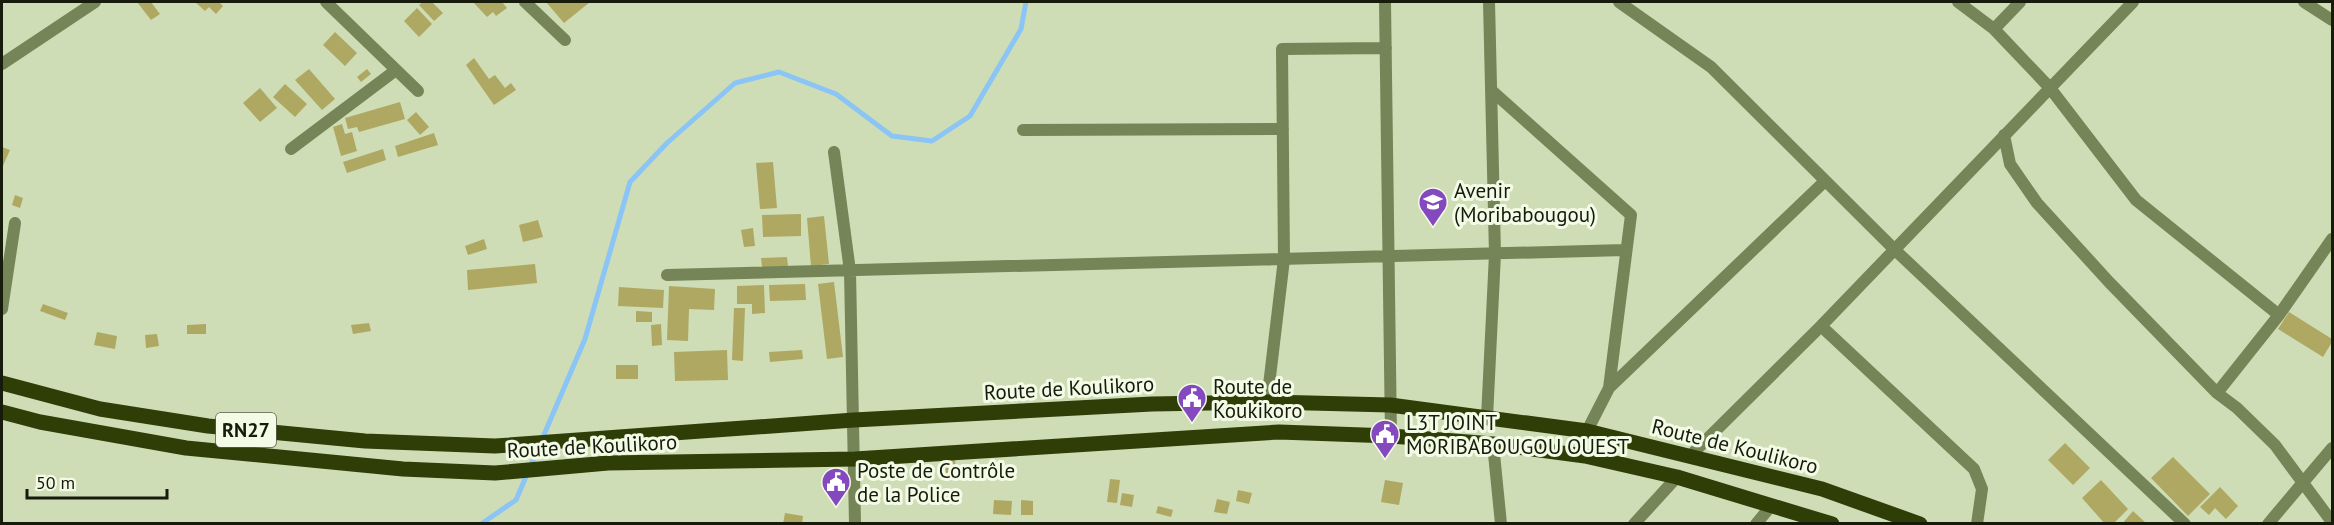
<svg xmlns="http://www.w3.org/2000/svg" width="2334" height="525" viewBox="0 0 2334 525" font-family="'PT Sans',sans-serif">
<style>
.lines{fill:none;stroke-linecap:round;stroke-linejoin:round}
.stream{stroke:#8ac5f5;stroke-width:5}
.building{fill:#afa862}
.minor{stroke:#758557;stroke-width:12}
.primary{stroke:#2f3d07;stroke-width:15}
.labels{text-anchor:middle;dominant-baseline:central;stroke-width:6;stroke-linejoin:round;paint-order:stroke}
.shield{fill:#f3fbe6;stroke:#585e4d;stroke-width:1.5}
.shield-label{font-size:20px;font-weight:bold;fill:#161b0c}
.poi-label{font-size:21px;fill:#161b0c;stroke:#f3fbe6;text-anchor:start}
.street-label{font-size:21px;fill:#161b0c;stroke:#f3fbe6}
</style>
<rect width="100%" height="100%" fill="#ceddb5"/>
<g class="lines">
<path class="stream" d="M 481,524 L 516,500 L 585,339 L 630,182 L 667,143 L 735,83 L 779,72 L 836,94 L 892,136 L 932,141 L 970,116 L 1021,29 L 1026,2"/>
</g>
<path class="building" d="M 137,2 L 151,2 L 160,14 L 151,20 Z
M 195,2 L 219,2 L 223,6 L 216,14 L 209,7 L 205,11 Z
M 423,2 L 432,2 L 443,13 L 434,21 L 419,5 Z
M 473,2 L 502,2 L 507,8 L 496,16 L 493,12 L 487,17 Z
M 546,2 L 590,2 L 564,23 Z
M 417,8 L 432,24 L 419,37 L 404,21 Z
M 335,32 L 357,53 L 345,66 L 323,45 Z
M 474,58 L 489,79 L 495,75 L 505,88 L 511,83 L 516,90 L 494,105 L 466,65 Z
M 309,69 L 335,99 L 322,110 L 295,80 Z
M 367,69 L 371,74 L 361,82 L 357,77 Z
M 285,84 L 307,104 L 295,117 L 273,97 Z
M 260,88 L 277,108 L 260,122 L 243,103 Z
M 400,102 L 405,119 L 359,132 L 357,127 L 348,129 L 345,118 Z
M 416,112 L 429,127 L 420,135 L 407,120 Z
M 342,124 L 345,134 L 352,132 L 357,151 L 341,156 L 333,127 Z
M 434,133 L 438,145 L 398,157 L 395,146 Z
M 2,147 L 10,150 L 3,166 L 2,165 Z
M 383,149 L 386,160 L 347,173 L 343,162 Z
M 773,162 L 777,208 L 760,209 L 756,163 Z
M 15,195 L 23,198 L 20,208 L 12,205 Z
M 801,214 L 801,236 L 763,237 L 762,215 Z
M 824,216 L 829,264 L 811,266 L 807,218 Z
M 538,220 L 543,237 L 523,242 L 519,225 Z
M 753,228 L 755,246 L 744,247 L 741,230 Z
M 484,239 L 487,249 L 468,255 L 465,246 Z
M 787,257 L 788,266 L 762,267 L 761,258 Z
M 535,264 L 537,283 L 468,290 L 467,270 Z
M 834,282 L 843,357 L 827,359 L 818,284 Z
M 805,284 L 806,300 L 770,301 L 769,285 Z
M 764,285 L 765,313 L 752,314 L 752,304 L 737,304 L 737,286 Z
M 669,286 L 715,289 L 714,310 L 689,309 L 688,341 L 667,340 Z
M 619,287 L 664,290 L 663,308 L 618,306 Z
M 43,304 L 68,313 L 65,320 L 40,311 Z
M 734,308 L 745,308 L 743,361 L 732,360 Z
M 636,311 L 652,312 L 652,322 L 636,322 Z
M 2289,312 L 2332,339 L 2332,342 L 2323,357 L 2278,329 Z
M 369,323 L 371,331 L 353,334 L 351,325 Z
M 206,324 L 206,334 L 187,334 L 187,325 Z
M 661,324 L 662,345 L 652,346 L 651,325 Z
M 97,332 L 117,336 L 115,349 L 94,345 Z
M 157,334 L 159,346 L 146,348 L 145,335 Z
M 727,350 L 728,380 L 675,381 L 674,352 Z
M 802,350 L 803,359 L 770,362 L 769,352 Z
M 616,365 L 638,365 L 638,379 L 616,379 Z
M 2065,443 L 2090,468 L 2073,485 L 2048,460 Z
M 2173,457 L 2210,494 L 2188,516 L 2151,478 Z
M 955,458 L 956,471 L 946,473 L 944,459 Z
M 1110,479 L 1120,480 L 1117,503 L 1107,502 Z
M 1385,480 L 1403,483 L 1399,505 L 1381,502 Z
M 2101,480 L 2128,509 L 2113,524 L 2105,524 L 2082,498 Z
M 2220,487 L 2238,506 L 2226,519 L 2215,508 L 2209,515 L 2200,507 Z
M 1238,490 L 1252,493 L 1249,504 L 1236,501 Z
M 1122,493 L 1134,495 L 1132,507 L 1120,505 Z
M 1217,499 L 1230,502 L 1227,514 L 1214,512 Z
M 994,500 L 1012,501 L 1011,515 L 993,514 Z
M 1021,500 L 1033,501 L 1033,515 L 1021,515 Z
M 1158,506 L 1173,510 L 1171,517 L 1156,513 Z
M 2133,511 L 2147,524 L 2122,524 Z
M 785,513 L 803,516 L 802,524 L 783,524 Z"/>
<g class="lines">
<path class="minor" d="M 326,2 L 418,91
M 525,2 L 565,40
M 1385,2 L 1391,436
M 1619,2 L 1711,67 L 1895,250 L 2185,524
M 1958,2 L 1994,29 L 2050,88 L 2136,200 L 2279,315 L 2332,239
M 2304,2 L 2332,20
M 1994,29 L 2020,2
M 2,64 L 95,2
M 1491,90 L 1631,215 L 1609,388 L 1587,431
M 1023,130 L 1283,129
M 2004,135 L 2010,164 L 2037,203 L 2109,282 L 2217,393 L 2237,408 L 2275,445 L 2332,522
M 291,149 L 396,70
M 834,152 L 850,271 L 855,524
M 667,275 L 1625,250
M 2,309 L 15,223
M 1821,326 L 1974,469 L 1982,489 L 1977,524
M 1609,388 L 1825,181
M 2217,393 L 2279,315
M 1267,402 L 1284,259 L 1282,49 L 1386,48
M 1487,418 L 1495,254 L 1489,2
M 1493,444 L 1501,524
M 1690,456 L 1821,326 L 2133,2
M 1634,524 L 1677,477
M 1756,524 L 1771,506
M 2268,524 L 2332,448"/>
<path class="primary" d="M 2,383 L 100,409 L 208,426 L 365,441 L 495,446 L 854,420 L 1152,404 L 1267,402 L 1390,405 L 1587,431 L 1822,489 L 1920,524
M 2,412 L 40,422 L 186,448 L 403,469 L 495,473 L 608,463 L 855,459 L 1279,432 L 1391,436 L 1493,444 L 1585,456 L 1677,477 L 1832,524"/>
</g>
<defs>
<g id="school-pin" transform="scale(1.5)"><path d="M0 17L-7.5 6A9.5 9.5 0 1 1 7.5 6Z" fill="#8448bf" stroke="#f3fbe6"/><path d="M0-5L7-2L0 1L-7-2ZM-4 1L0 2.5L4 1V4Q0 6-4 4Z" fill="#fff"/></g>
<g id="civic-pin" transform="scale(1.5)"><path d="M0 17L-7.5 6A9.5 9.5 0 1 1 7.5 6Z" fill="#8448bf" stroke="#f3fbe6"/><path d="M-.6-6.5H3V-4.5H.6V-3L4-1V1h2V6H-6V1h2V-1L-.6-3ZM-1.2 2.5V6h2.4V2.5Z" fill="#fff"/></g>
</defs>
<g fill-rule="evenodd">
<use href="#school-pin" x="1433" y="202"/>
<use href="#civic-pin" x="1192" y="398"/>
<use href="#civic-pin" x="1385" y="434"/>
<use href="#civic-pin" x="836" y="482"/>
</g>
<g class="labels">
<rect class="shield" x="216" y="413" width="60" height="34" rx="4.5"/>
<g class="shield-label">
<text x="246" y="430">RN27</text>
</g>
<g class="poi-label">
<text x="1454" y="190">Avenir<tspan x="1454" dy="24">(Moribabougou)</tspan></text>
<text x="1213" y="386">Route de<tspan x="1213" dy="24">Koukikoro</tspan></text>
<text x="1406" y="422">L3T JOINT<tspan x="1406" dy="24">MORIBABOUGOU OUEST</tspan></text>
<text x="857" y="470">Poste de Contrôle<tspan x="857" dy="24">de la Police</tspan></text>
</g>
<g class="street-label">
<text transform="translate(1069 388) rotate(-3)">Route de Koulikoro</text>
<text transform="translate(592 446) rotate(-3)">Route de Koulikoro</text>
<text transform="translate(1735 446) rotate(14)">Route de Koulikoro</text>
</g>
</g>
<rect width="2334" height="525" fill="none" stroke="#161b0c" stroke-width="6"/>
<path d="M27 489v9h140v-9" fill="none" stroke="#161b0c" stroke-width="3"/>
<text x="36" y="489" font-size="18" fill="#161b0c" stroke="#f3fbe6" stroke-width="4.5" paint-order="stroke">50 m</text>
</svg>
